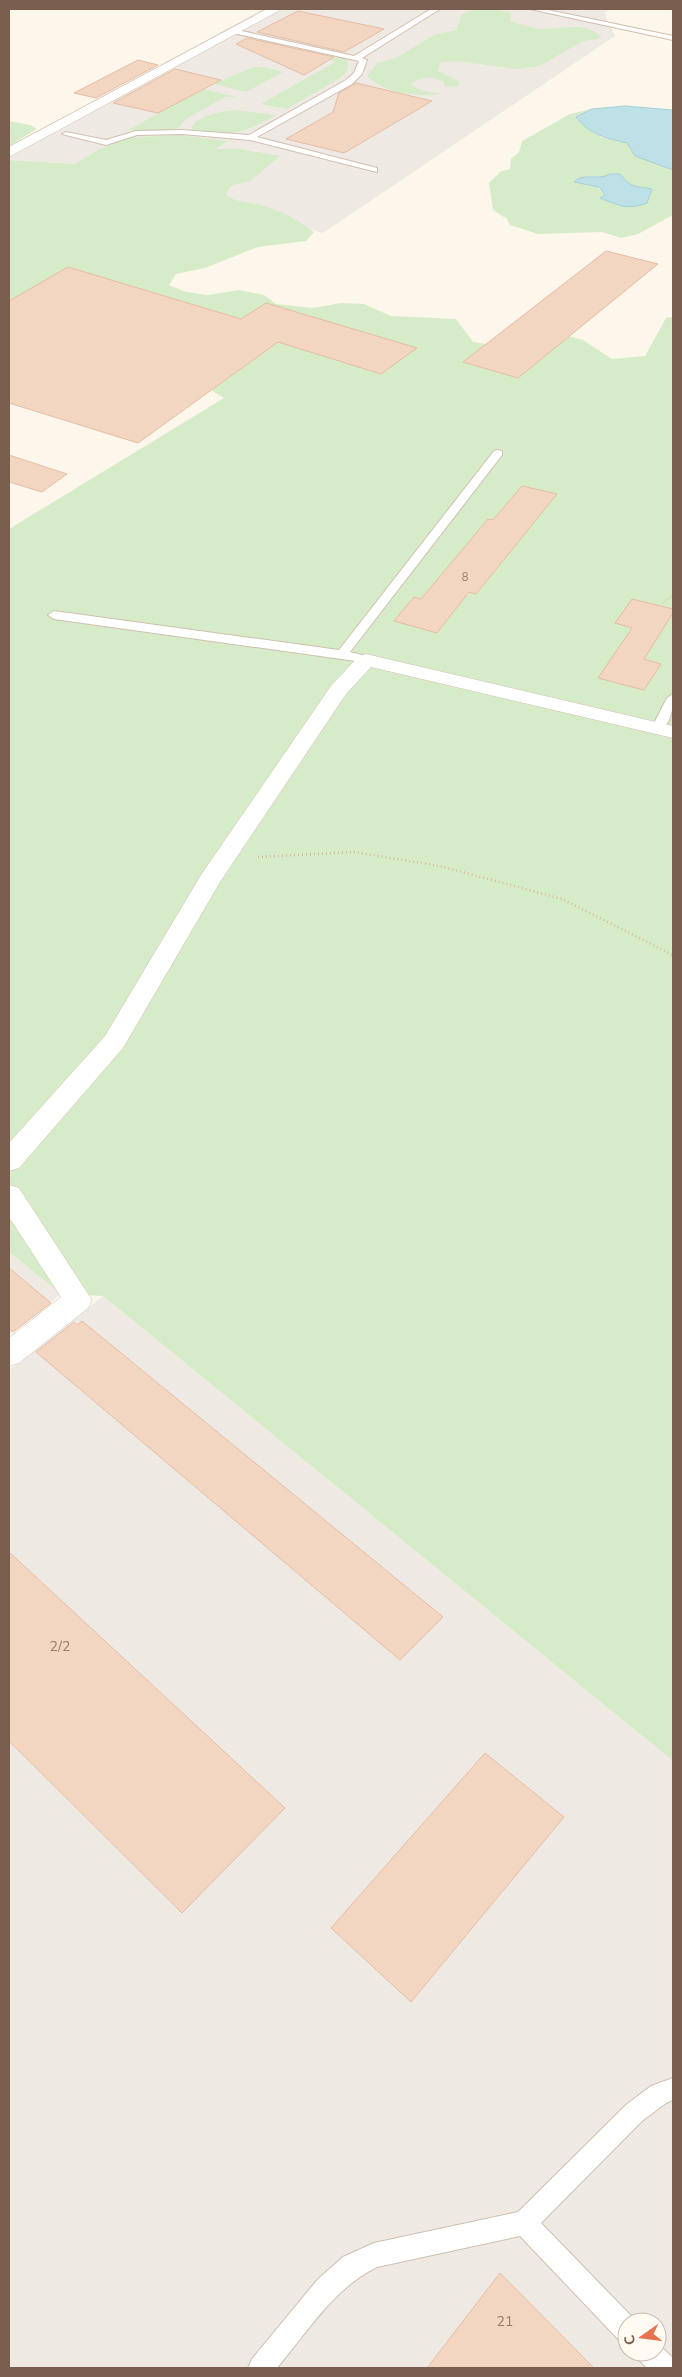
<svg xmlns="http://www.w3.org/2000/svg" width="682" height="2377" viewBox="0 0 682 2377" font-family="'Nunito Sans',sans-serif">
<style>
.industrial{fill:#efe9e3;fill-rule:evenodd}
.green{fill:#d6ecc8;fill-rule:evenodd}
.water{fill:#bee1e8;stroke:#a5d0d9}
.building{fill:#f3d6c2;stroke:#e5bda3}
.lines{fill:none;stroke-linecap:round;stroke-linejoin:round}
.lane-casing{stroke:#d0bfaf;stroke-width:2}
.street-casing{stroke:#d0bfaf;stroke-width:1}
.path-far1{stroke:#d8b9a5;stroke-width:2;stroke-dasharray:0.5 2;stroke-linecap:butt}
.path{stroke:#d8b9a5;stroke-width:2.5;stroke-dasharray:1 3;stroke-linecap:butt}
.lane{fill:#fff;fill-rule:evenodd}
.street{fill:#fff;fill-rule:evenodd}
.labels{text-anchor:middle;dominant-baseline:central;stroke-width:5;stroke-linejoin:round;paint-order:stroke}
.number-label{font-size:11px;fill:#987b6a}
.near-number-label{font-size:14px;fill:#987b6a}
</style>
<rect width="100%" height="100%" fill="#fdf6eb"/>
<path class="industrial" d="M 263,9 L 610,9 L 604,13 L 615,36 L 323,233 L 76,164 L 9,160 L 9,148 Z
M 9,1252 L 61,1294 L 9,1335 Z
M 103,1296 L 673,1761 L 673,2368 L 9,2368 L 9,1370 ZM 627,2322 L 657,2322 L 657,2352 L 627,2352 Z"/>
<path class="green" d="M 474,10 L 498,10 L 511,13 L 510,21 C 521,24 534,29 545,29 C 566,29 585,21 602,38 L 581,42 L 540,66 L 517,69 L 456,61 L 440,63 L 438,71 L 459,81 L 459,86 L 445,87 L 443,81 C 431,77 419,75 411,85 L 422,91 L 443,94 C 415,96 388,95 367,76 L 377,63 L 396,58 L 434,35 L 456,30 L 462,14 Z
M 337,56 L 347,59 C 350,68 347,72 340,78 L 287,109 L 261,104 L 335,62 L 330,60 Z
M 253,67 L 263,67 L 283,72 L 246,92 L 214,84 Z
M 203,89 L 237,97 L 225,97 L 186,119 L 178,128 L 168,131 L 128,130 Z
M 592,109 L 577,117 L 601,137 L 627,143 L 635,156 L 673,170 L 673,215 L 638,234 L 621,238 L 602,232 L 538,234 L 510,225 L 507,219 L 493,210 L 489,183 L 500,172 L 510,169 L 511,159 L 519,152 L 522,141 L 570,114 ZM 610,174 L 635,188 L 652,189 L 647,203 L 601,198 L 605,195 L 586,176 L 605,177 Z
M 234,110 L 276,115 C 250,129 241,135 211,133 C 204,132 197,132 191,128 C 198,115 220,112 234,110 Z
M 9,121 L 30,125 L 37,129 L 9,146 Z
M 176,135 L 229,141 L 215,149 L 239,149 L 280,156 L 250,181 L 230,186 L 226,195 C 238,203 247,202 260,205 C 279,209 298,220 314,232 L 306,241 L 258,247 L 205,268 L 176,274 L 169,285 L 186,292 L 208,295 L 239,290 L 264,295 L 276,304 L 313,308 L 341,303 L 364,304 L 391,316 L 456,319 L 473,342 L 486,344 L 560,334 L 583,340 L 612,359 L 645,356 L 666,318 L 673,317 L 673,1761 L 103,1296 L 61,1294 L 9,1252 L 9,529 L 224,398 L 211,390 L 241,368 L 9,302 L 9,160 L 75,164 L 98,150 L 129,138 Z"/>
<path class="water" d="M 625,106 L 673,110 L 673,170 L 635,156 L 627,143 C 606,138 590,135 576,117 L 592,109 Z
M 610,174 L 620,174 C 633,190 635,185 652,189 L 647,203 C 627,210 620,206 600,198 L 605,195 L 599,187 L 574,182 C 584,172 599,181 610,174 Z"/>
<path class="building" d="M 298,11 L 384,29 L 344,52 L 257,32 Z
M 247,38 L 334,57 L 304,75 L 236,44 Z
M 138,60 L 158,65 L 96,98 L 74,93 Z
M 175,69 L 221,80 L 158,113 L 113,103 Z
M 356,83 L 432,101 L 344,153 L 286,139 L 333,112 L 339,93 Z
M 606,251 L 658,264 L 518,378 L 463,362 Z
M 68,267 L 241,319 L 266,303 L 417,348 L 381,374 L 278,342 L 138,443 L 9,403 L 9,301 Z
M 9,455 L 67,474 L 42,492 L 9,482 Z
M 522,486 L 557,494 L 476,594 L 469,592 L 437,633 L 394,621 L 414,597 L 421,599 L 488,519 L 493,520 Z
M 632,599 L 673,609 L 673,613 L 644,659 L 661,664 L 644,690 L 598,678 L 632,628 L 615,623 Z
M 9,1268 L 51,1303 L 13,1332 L 9,1328 Z
M 82,1321 L 443,1617 L 400,1660 L 36,1352 L 74,1322 L 77,1325 Z
M 9,1552 L 285,1808 L 182,1913 L 9,1741 Z
M 485,1753 L 564,1817 L 411,2002 L 331,1928 Z
M 500,2273 L 594,2368 L 427,2368 Z"/>
<g class="lines">
<g class="lane-casing">
<path id="lane" d="M 431,9 L 440,9 L 362,58 L 367,60 L 362,74 L 352,84 L 257,137 L 377,168 L 377,172 L 250,140 L 182,134 L 137,135 L 106,145 L 62,134 L 66,132 L 106,140 L 136,131 L 182,130 L 249,135 L 346,80 L 354,73 L 359,61 L 233,33 L 233,29 L 354,56 Z
M 530,9 L 543,9 L 673,36 L 673,40 Z
M 498,450 L 502,451 L 502,455 L 350,652 L 370,657 L 372,660 L 370,663 L 54,619 L 48,615 L 54,611 L 339,650 L 494,451 Z
M 673,694 C 674,705 671,727 658,731 L 654,730 L 652,727 L 667,698 Z
M 673,2078 L 673,2100 L 666,2103 L 642,2121 L 541,2223 L 636,2321 L 627,2322 L 627,2342 L 618,2339 L 520,2236 L 377,2267 C 334,2288 307,2332 277,2368 L 248,2368 L 252,2359 L 318,2279 L 343,2257 L 374,2243 L 518,2212 L 626,2105 L 651,2086 Z
M 657,2343 L 673,2358 L 673,2368 L 647,2368 L 640,2361 L 636,2352 L 657,2352 Z"/>
</g>
<g class="street-casing">
<path id="street" d="M 267,9 L 282,9 L 9,157 L 9,147 Z
M 366,654 L 673,726 L 673,738 L 371,667 L 346,694 L 220,882 L 123,1048 L 19,1168 L 9,1171 L 9,1143 L 105,1036 L 201,875 L 331,686 L 359,656 Z
M 9,1185 L 19,1188 L 92,1300 L 88,1308 L 19,1363 L 9,1366 L 9,1338 L 61,1297 L 9,1217 Z"/>
</g>
<path class="path-far1" d="M 663,603 L 673,595"/>
<path class="path" d="M 258,857 L 354,852 L 440,866 L 562,899 L 673,955"/>
<use href="#lane" class="lane"/>
<use href="#street" class="street"/>
</g>
<g class="labels">
<g class="number-label">
<text x="465" y="577">8</text>
</g>
<g class="near-number-label">
<text x="60" y="1646">2/2</text>
<text x="505" y="2321">21</text>
</g>
</g>
<rect width="682" height="2377" fill="none" stroke="#795d4d" stroke-width="20"/>
<g transform="translate(642 2337) rotate(256)"><circle r="24" fill="#fffaf2" stroke="#c9bbb0"/>
<path d="M0-4L9 19L0 12L-9 19Z" fill="#e67451"/>
<text y="-8" font-size="14" font-weight="bold" text-anchor="middle" fill="#795d4d">С</text>
</g>
</svg>
